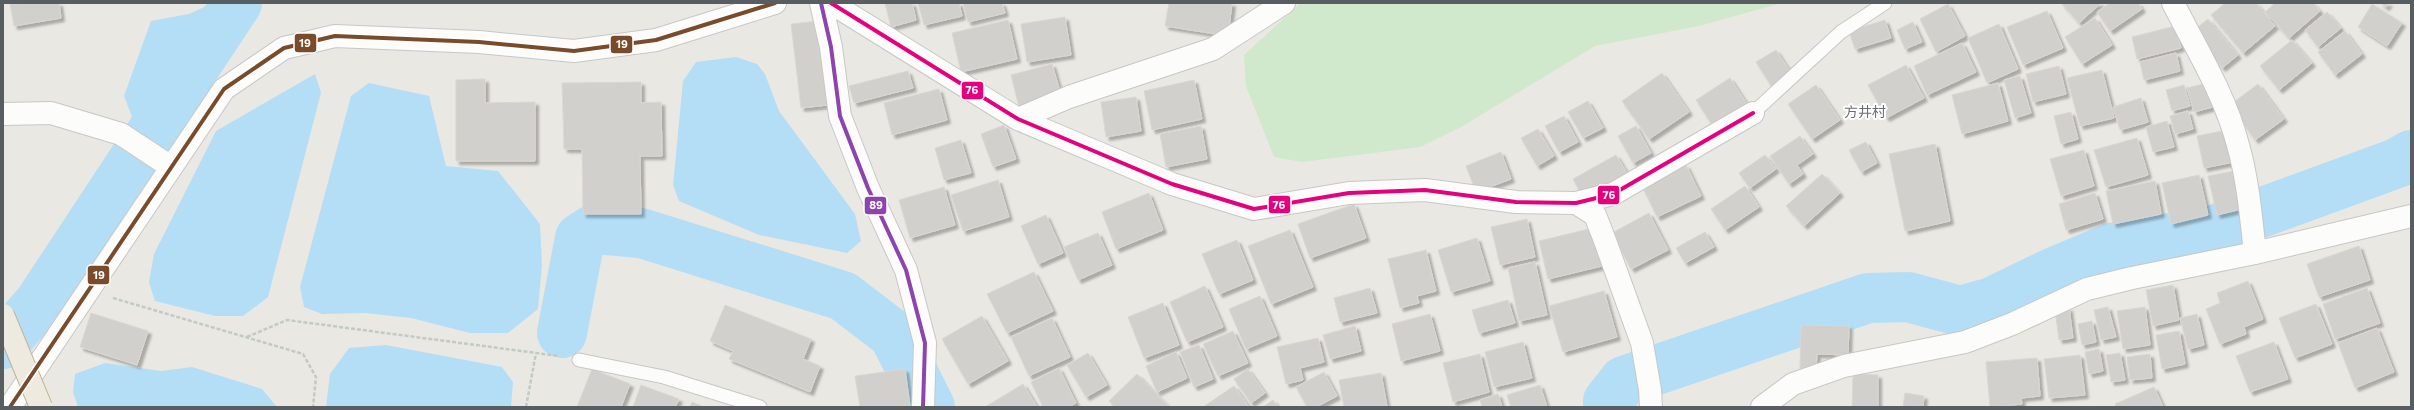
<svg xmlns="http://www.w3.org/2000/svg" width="2414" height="410" viewBox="0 0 2414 410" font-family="Commissioner,'Noto Sans SC',sans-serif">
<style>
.green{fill:#d0e8cb}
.water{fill:#b4def6}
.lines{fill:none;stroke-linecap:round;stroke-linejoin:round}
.river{stroke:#b4def6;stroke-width:50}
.building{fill:#d1d0cc;stroke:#dad7d2;filter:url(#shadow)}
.lane-casing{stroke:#c7c7c7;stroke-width:15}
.street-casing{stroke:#c7c7c7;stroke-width:24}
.path{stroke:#c2cac5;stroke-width:2.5;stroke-dasharray:4 2;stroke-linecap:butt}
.lane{stroke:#fcfcfb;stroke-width:13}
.street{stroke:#fcfcfb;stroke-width:22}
.highway-bridge-casing{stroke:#c1b090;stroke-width:24;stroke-linecap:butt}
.highway-bridge{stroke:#eeeadf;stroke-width:22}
.bus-1-casing{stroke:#fff;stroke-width:7}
.bus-2-casing{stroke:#fff;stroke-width:7}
.bus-3-casing{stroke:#fff;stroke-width:7}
.bus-1{stroke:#8e44ad;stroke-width:4}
.bus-2{stroke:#e5007d;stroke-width:4}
.bus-3{stroke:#7a4b2a;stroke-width:4}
.labels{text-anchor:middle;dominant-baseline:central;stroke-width:4;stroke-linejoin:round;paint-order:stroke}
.quarter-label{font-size:14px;fill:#696f74;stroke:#fff}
.line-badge{stroke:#fff;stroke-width:1.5}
.badge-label{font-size:11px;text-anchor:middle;font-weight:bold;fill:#fff}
</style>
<defs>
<filter id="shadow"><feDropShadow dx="3.5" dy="3.5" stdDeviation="1" flood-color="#0004"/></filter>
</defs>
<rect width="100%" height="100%" fill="#eae8e2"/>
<path class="green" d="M 1301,3 L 1782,3 L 1699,26 L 1595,46 L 1461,127 L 1420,147 L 1302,162 L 1274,157 L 1246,86 L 1244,55 Z"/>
<path class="water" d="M 213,3 L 260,3 L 219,51 L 164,142 L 136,127 L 124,96 L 151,21 L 189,14 Z
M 736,57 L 757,64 L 765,74 L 779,111 L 855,214 L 861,241 L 847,253 L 759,235 L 679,201 L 673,185 L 683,81 L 696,62 Z
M 315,74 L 321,93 L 268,297 L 243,316 L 215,316 L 155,301 L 149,282 L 154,254 L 216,131 Z
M 369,83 L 429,96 L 446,166 L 498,171 L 540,224 L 542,265 L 538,309 L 508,333 L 470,333 L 411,318 L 365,313 L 322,314 L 304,307 L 300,287 L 351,96 Z
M 386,345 L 502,367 L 513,382 L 511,407 L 326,407 L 330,374 L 349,348 Z
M 105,363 L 161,371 L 192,367 L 262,389 L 277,407 L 78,407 L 73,392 L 75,374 Z"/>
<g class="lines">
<path class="river" d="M 562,333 L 580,238 L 594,229 L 641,233 L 843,296 L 894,335 L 930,407
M 3,344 L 39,303 L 237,3
M 1608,407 L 1608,401 L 1624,381 L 1868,298 L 1908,297 L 1960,311 L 1992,302 L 2052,273 L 2111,248 L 2208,232 L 2397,163 L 2411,155"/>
</g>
<path class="building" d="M 59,3 L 61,18 L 14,26 L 10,4 Z
M 885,3 L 912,3 L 916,20 L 891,27 Z
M 918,3 L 959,3 L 962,16 L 924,25 Z
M 963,3 L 1002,3 L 1005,13 L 968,22 Z
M 1169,3 L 1232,3 L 1228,36 L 1165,26 Z
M 2061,3 L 2101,3 L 2079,23 Z
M 2110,3 L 2138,3 L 2142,9 L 2110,31 L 2097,12 Z
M 2225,3 L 2256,3 L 2275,26 L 2243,53 L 2211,15 Z
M 2275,3 L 2313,3 L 2320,11 L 2289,38 L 2265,12 Z
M 2380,3 L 2389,3 L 2386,7 Z
M 1948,4 L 1965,36 L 1936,52 L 1920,19 Z
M 2372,4 L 2402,23 L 2387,46 L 2358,27 Z
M 2047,11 L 2063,48 L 2023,65 L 2007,27 Z
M 2327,12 L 2341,28 L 2318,47 L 2305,30 Z
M 1065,17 L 1071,55 L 1027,62 L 1021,24 Z
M 2095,18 L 2112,45 L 2082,64 L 2065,37 Z
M 2208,19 L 2238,55 L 2222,68 L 2192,32 Z
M 1008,20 L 1017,59 L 961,72 L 952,33 Z
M 1885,20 L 1891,38 L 1855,49 L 1849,31 Z
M 819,21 L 828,105 L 801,108 L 791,24 Z
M 1913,22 L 1922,42 L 1905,49 L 1897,30 Z
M 1999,24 L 2018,69 L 1987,83 L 1968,38 Z
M 2175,26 L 2181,48 L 2137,59 L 2132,37 Z
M 2345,31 L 2362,54 L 2335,75 L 2318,52 Z
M 2292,40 L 2312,63 L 2279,90 L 2260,66 Z
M 1962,43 L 1976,72 L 1927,95 L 1914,66 Z
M 1776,50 L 1792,75 L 1772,87 L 1756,62 Z
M 2176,53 L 2180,71 L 2144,80 L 2140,62 Z
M 1052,64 L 1061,95 L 1019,107 L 1011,75 Z
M 1906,65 L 1924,98 L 1886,118 L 1868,85 Z
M 2059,66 L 2066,94 L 2033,102 L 2026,74 Z
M 2102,70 L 2114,118 L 2080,126 L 2067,78 Z
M 908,71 L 913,88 L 854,103 L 849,86 Z
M 1662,73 L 1689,112 L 1649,139 L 1622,101 Z
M 2020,76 L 2031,113 L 2015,118 L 2004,80 Z
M 1730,78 L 1750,109 L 1716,131 L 1696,100 Z
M 485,79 L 485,103 L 535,102 L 535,161 L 456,161 L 456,80 Z
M 1194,80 L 1202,119 L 1152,130 L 1144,91 Z
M 641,82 L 641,103 L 661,102 L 662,156 L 640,156 L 641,214 L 583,214 L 582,149 L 564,149 L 562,83 Z
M 1998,83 L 2008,121 L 1962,134 L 1952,95 Z
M 2207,83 L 2213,107 L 2194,112 L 2187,88 Z
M 2258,84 L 2284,119 L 2255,140 L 2230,105 Z
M 1816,85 L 1840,120 L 1812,139 L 1788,104 Z
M 2184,85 L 2190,106 L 2172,111 L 2166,90 Z
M 939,89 L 947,120 L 892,135 L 884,103 Z
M 1136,97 L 1141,131 L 1106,137 L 1101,102 Z
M 2141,98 L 2148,122 L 2120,130 L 2113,107 Z
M 1588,101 L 1603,128 L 1583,138 L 1568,112 Z
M 2188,111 L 2193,129 L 2175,134 L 2170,116 Z
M 2071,112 L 2078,139 L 2061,144 L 2054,116 Z
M 1564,116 L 1578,142 L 1559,152 L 1545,126 Z
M 2167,121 L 2174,147 L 2153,152 L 2146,127 Z
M 1004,125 L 1016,159 L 993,167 L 981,134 Z
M 1201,126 L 1207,159 L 1166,167 L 1160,134 Z
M 1636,126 L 1651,153 L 1633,163 L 1618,136 Z
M 1538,129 L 1554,156 L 1537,166 L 1521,138 Z
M 2227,130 L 2234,162 L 2204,168 L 2197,136 Z
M 1800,136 L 1813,154 L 1797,165 L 1803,174 L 1789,184 L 1770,156 Z
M 2137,138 L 2148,175 L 2106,187 L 2094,150 Z
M 961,140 L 971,173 L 944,180 L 935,148 Z
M 1866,142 L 1877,163 L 1861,172 L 1849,150 Z
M 1935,144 L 1950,221 L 1905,231 L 1889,154 Z
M 2084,150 L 2094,186 L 2061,196 L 2050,159 Z
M 1501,152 L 1511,179 L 1476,192 L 1466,166 Z
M 1616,155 L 1627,173 L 1583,198 L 1573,179 Z
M 1765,155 L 1776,169 L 1750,188 L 1739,173 Z
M 1686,165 L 1701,196 L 1657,217 L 1642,186 Z
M 2234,171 L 2242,209 L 2217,215 L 2208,176 Z
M 1822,174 L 1840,193 L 1804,226 L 1786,206 Z
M 2199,175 L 2208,215 L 2171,224 L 2162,183 Z
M 998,180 L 1009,217 L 963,231 L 951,195 Z
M 2155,181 L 2161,214 L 2113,224 L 2106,191 Z
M 1745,186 L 1759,207 L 1725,230 L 1711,209 Z
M 944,187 L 955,225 L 910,238 L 899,200 Z
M 1149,193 L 1163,230 L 1116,249 L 1102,212 Z
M 2095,193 L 2103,219 L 2066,230 L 2059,204 Z
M 1354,204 L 1366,238 L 1310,258 L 1298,224 Z
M 1649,213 L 1668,250 L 1631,269 L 1612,233 Z
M 1046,215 L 1063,253 L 1038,264 L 1021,226 Z
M 1527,219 L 1535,257 L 1500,265 L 1491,227 Z
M 1593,228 L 1602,266 L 1548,279 L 1539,241 Z
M 1290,230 L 1313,287 L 1271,304 L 1248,246 Z
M 1705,232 L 1714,247 L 1685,263 L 1676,248 Z
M 1098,233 L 1112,265 L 1078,280 L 1064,247 Z
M 1477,238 L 1490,281 L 1451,292 L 1438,250 Z
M 1237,240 L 1253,280 L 1219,294 L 1202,254 Z
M 2359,246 L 2370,280 L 2319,297 L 2307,264 Z
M 1426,250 L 1436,291 L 1417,296 L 1419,303 L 1400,308 L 1388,259 Z
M 1535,262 L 1547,315 L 1519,321 L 1508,268 Z
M 1034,272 L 1053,311 L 1007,333 L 987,294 Z
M 2248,281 L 2263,319 L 2244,327 L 2246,334 L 2220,344 L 2206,309 L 2220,303 L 2217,293 Z
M 2173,285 L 2179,320 L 2153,326 L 2146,290 Z
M 1205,286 L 1223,327 L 1187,342 L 1170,302 Z
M 1370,288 L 1377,313 L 1340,322 L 1334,298 Z
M 2367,288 L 2380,323 L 2335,339 L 2323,304 Z
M 1604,291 L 1617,337 L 1563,352 L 1549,306 Z
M 1260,296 L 1277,336 L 1246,349 L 1229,309 Z
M 1508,300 L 1515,323 L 1479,333 L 1472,310 Z
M 1163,303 L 1179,345 L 1144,358 L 1128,317 Z
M 2316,304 L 2332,344 L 2295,358 L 2279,318 Z
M 725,305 L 811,339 L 803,359 L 820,366 L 810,392 L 729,359 L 733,351 L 710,341 Z
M 2108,307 L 2116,337 L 2101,340 L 2094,310 Z
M 2145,307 L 2150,345 L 2123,349 L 2117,311 Z
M 2069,308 L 2073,338 L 2059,340 L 2055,310 Z
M 91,313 L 148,331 L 137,365 L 80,347 Z
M 1430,314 L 1440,351 L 1401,361 L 1392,324 Z
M 2197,314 L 2204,345 L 2188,349 L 2180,318 Z
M 982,316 L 1008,361 L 968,384 L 942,339 Z
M 1052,318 L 1070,357 L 1029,376 L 1011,337 Z
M 2092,321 L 2096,342 L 2082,345 L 2078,324 Z
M 1801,325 L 1849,326 L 1848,355 L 1817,354 L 1816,369 L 1800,369 Z
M 1355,326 L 1361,351 L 1330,359 L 1323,335 Z
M 2377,328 L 2394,372 L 2355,388 L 2338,343 Z
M 1233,331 L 1248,363 L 1218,376 L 1203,344 Z
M 2179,331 L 2185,364 L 2162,369 L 2156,335 Z
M 1318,338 L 1324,362 L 1300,368 L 1303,380 L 1286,384 L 1277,347 Z
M 1523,342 L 1532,378 L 1494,387 L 1485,352 Z
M 2274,342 L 2288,379 L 2250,392 L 2236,356 Z
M 1199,345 L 1213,379 L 1194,387 L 1180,352 Z
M 2099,349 L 2103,371 L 2089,374 L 2085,352 Z
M 1176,352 L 1187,378 L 1157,392 L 1146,366 Z
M 1088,353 L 1107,385 L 1086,397 L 1067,365 Z
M 2120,353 L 2125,380 L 2111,382 L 2106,355 Z
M 1480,354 L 1489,392 L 1453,402 L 1443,363 Z
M 2150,354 L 2152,378 L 2130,380 L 2127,357 Z
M 2080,355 L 2085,395 L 2049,398 L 2044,359 Z
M 2037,358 L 2040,396 L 2021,398 L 2022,404 L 1990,407 L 1986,362 Z
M 1059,368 L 1076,403 L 1068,407 L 1043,407 L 1031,382 Z
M 592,369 L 630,384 L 621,407 L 577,407 Z
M 905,369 L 910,406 L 860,407 L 855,376 Z
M 1248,369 L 1265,393 L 1251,403 L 1234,379 Z
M 1324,372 L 1337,396 L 1316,407 L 1307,407 L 1296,387 Z
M 1381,373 L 1387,407 L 1344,407 L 1339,380 Z
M 1137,374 L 1168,406 L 1167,407 L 1115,407 L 1109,401 Z
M 1853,374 L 1878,375 L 1878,407 L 1852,407 Z
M 1023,384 L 1037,407 L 985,407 Z
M 641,385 L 679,399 L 675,407 L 633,407 Z
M 1540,385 L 1547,407 L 1511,407 L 1507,395 Z
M 1234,386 L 1249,407 L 1203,407 Z
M 2154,387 L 2163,407 L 2116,407 L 2115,404 Z
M 1905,393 L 1924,396 L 1923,407 L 1903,407 Z
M 1498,394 L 1502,407 L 1482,407 L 1480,400 Z
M 1273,400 L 1278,407 L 1263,407 Z
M 692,402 L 704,407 L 690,407 Z"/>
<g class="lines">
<g class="lane-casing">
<path id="lane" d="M 1753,113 L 1841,32 L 1885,3
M 579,360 L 664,377 L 760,407"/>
</g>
<g class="street-casing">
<path id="street" d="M 821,3 L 831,47 L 840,116 L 868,188 L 906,270 L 925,343 L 923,407
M 831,3 L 1018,119 L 1172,184 L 1254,209 L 1349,193 L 1425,190 L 1516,202 L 1576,203 L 1613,194 L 1753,113
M 2173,3 C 2196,48 2225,95 2238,145 C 2248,180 2251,217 2255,253
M 3,114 L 51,113 L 121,134 L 171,167
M 1018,119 L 1069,97 L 1213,49 L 1284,3
M 1576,203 L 1595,215 L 1604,238 L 1642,343 L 1650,390 L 1651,407
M 10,407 L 224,89 L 284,48 L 335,36 L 479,42 L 574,51 L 656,40 L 775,3
M 1762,407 L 1793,384 L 1844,366 L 1965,342 L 2012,324 L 2087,289 L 2132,278 L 2255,253 L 2411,216"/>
</g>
<path class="path" d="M 113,298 L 303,354 L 316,377 L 313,407
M 247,337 L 287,320 L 559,356
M 526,407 L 536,353"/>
<use href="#lane" class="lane"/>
<use href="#street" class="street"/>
<g class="highway-bridge-casing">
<path id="highway-bridge" d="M 3,315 L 41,407"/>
</g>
<use href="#highway-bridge" class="highway-bridge"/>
<g class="bus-1-casing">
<path id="bus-1" d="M 821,3 L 831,47 L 840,116 L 868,188 L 906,270 L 925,343 L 923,407"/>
</g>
<g class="bus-2-casing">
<path id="bus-2" d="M 831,3 L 1018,119 L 1172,184 L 1254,209 L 1349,193 L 1425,190 L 1516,202 L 1576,203 L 1613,194 L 1753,113"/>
</g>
<g class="bus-3-casing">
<path id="bus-3" d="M 10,407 L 224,89 L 284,48 L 335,36 L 479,42 L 574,51 L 656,40 L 775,3"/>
</g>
<use href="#bus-1" class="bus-1"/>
<use href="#bus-2" class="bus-2"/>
<use href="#bus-3" class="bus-3"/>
</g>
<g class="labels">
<g class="quarter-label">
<text x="1865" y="111">方井村</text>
</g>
</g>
<g class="line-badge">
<rect x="294" y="33" width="23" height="20" rx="4" fill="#7a4b2a"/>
<rect x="610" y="35" width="23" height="19" rx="4" fill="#7a4b2a"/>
<rect x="961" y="81" width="23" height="19" rx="4" fill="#e5007d"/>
<rect x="1597" y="185" width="23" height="20" rx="4" fill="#e5007d"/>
<rect x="1268" y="195" width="23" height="19" rx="4" fill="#e5007d"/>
<rect x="864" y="196" width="23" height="19" rx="4" fill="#8e44ad"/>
<rect x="87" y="265" width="23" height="20" rx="4" fill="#7a4b2a"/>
</g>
<g class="badge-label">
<text x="305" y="47">19</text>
<text x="622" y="48">19</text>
<text x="972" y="94">76</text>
<text x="1609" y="199">76</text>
<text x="1279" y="209">76</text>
<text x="876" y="209">89</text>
<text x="99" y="279">19</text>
</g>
<rect width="2414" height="410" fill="none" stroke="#585d62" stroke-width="8"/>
</svg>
